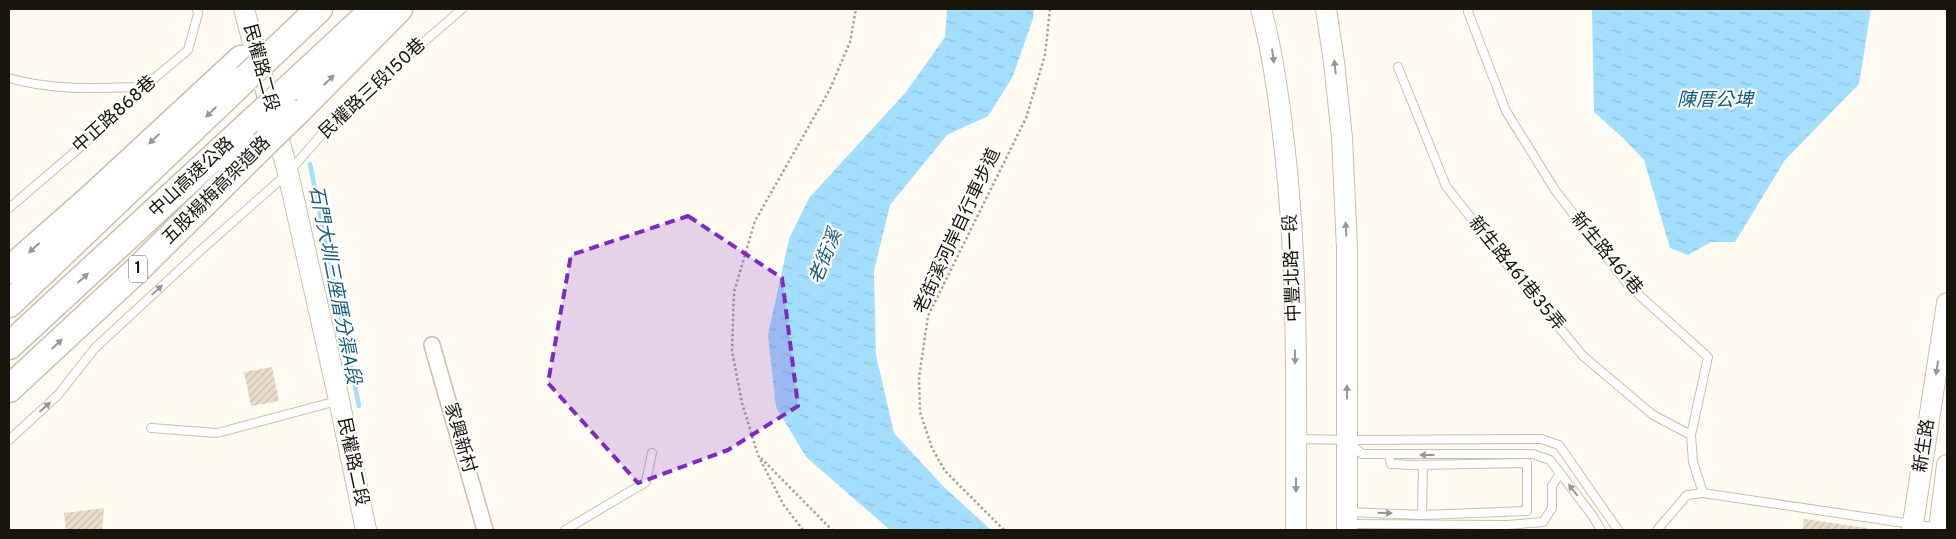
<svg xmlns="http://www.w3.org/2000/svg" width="1956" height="539" viewBox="0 0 1956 539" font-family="Overpass,'Noto Sans TC',sans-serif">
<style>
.water{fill:url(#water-ripples)}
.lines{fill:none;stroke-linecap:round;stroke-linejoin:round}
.stream{stroke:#a3deff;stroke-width:4.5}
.building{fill:url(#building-hatch)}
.lane-casing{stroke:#c9c0ab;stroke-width:10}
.street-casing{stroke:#c9c0ab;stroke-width:18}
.secondary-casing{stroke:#c9c0ab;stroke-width:22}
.highway-casing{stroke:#c9c0ab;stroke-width:29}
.path{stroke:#a7a39b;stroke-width:2.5;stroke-dasharray:2.5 2.5;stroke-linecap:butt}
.lane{stroke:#fff;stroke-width:8}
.street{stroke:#fff;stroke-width:15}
.secondary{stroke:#fff;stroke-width:20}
.highway{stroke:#fff;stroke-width:26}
.highway-bridge-casing{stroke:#c9c0ab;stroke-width:29;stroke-linecap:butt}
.highway-bridge{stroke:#fff;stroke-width:26}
.oneway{fill:#979692}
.marked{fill:#7b2cbf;fill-opacity:0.2;stroke:#7b2cbf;stroke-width:4;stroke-dasharray:10 6;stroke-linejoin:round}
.labels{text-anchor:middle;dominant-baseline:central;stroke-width:4.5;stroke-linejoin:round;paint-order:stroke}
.shield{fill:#fff;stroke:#5d5b56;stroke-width:1}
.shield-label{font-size:16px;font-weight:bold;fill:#18150d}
.street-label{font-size:18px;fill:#18150d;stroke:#fff}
.water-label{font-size:19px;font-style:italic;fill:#145d7c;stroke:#fff}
</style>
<defs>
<pattern id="water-ripples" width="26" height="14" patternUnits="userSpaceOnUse" patternTransform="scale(1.25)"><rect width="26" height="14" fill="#a3deff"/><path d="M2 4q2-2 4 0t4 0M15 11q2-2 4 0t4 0" fill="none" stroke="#8cbed9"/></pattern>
<pattern id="building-hatch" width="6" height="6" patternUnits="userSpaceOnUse" patternTransform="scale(1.25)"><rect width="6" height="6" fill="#ecddca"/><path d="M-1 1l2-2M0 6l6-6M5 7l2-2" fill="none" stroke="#cabdac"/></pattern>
</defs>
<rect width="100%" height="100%" fill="#fffbf3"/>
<path class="water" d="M 947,9 L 1034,9 L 1033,19 L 1012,78 L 988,116 L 947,135 L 890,205 L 874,271 L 876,355 L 894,433 L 943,486 L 991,530 L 890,530 L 806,457 L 776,407 L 768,335 L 789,239 L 809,198 L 906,92 L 945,37 Z
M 1592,9 L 1871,9 L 1859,84 L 1785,160 L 1735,242 L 1711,242 L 1688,255 L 1670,248 L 1644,160 L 1623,138 L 1594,112 Z"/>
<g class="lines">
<path class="stream" d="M 310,164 L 359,406"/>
</g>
<path class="building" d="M 272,367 L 279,401 L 251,406 L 244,372 Z
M 104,508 L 102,530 L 66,530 L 64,513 Z
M 1804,519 L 1867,528 L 1867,530 L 1803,530 Z"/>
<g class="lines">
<g class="lane-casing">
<path id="lane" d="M 1469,9 L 1468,12 L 1506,111 L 1555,190 L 1629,286 L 1708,357 L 1691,435 L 1693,462 L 1703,493
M 1398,67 L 1446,186 L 1510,268 L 1583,356 L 1653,415 L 1691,435
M 9,78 C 52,91 100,88 144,87
M 9,208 L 77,150 L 144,87 L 188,50 L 198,14 L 197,9
M 151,428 L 217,433 L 337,401
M 1298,439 L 1348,440 L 1541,439 L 1559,445 L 1618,530
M 9,440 L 58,395 L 95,348 L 201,250 L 288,173 L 337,117 L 462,9
M 1349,442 L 1362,454 L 1533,454 L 1550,460 L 1592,515 L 1601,530
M 1347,512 L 1422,515 L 1527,511 L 1527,463 L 1414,465 L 1391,464 L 1389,455
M 1422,515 L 1423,465
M 1349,524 L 1507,525 L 1543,522 L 1552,508 L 1552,486 L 1560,473
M 565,530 L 646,482 L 652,453
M 1657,530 L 1687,495 L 1703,493 L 1938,528"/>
</g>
<g class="street-casing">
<path id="street" d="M 432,345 L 485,530"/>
</g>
<g class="secondary-casing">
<path id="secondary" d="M 244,9 L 288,173 L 339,400 L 366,530
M 1261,9 C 1273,53 1279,98 1284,143 C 1299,271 1296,401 1296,530
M 1326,9 L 1334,62 L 1342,138 L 1347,249 L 1347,530
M 1912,530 L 1947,303
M 1939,530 L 1947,465"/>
</g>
<g class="highway-casing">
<path id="highway" d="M 278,48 L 319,9
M 288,89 L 374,9
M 295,114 L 399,9
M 9,270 L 92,197 L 241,59
M 9,304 L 246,78
M 9,346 L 256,118
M 9,389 L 138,269 L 263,145"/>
</g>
<path class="path" d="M 761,458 L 832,530
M 803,530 L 783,504 L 758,455 L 742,403 L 732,351 L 734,292 L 755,221 L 830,89 L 850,42 L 856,9
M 1004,530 L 945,471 L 932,448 L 920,412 L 919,378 L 928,316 L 1026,118 L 1045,55 L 1050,9"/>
<use href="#lane" class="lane"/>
<use href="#street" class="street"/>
<use href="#secondary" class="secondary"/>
<use href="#highway" class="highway"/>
<g class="highway-bridge-casing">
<path id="highway-bridge" d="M 246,78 L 278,48
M 256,118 L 288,89
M 263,145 L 295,114"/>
</g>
<use href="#highway-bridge" class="highway-bridge"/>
</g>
<defs><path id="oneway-solid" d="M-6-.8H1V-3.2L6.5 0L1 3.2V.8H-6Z" transform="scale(1.25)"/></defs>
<g class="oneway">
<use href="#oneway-solid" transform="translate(1273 56) rotate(82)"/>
<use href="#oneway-solid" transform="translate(1335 67) rotate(-96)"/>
<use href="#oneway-solid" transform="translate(329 80) rotate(-45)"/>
<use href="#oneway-solid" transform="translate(211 112) rotate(136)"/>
<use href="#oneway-solid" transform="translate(154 139) rotate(137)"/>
<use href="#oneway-solid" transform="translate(1346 229) rotate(-93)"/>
<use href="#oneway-solid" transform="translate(34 248) rotate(138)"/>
<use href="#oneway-solid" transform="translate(83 278) rotate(-42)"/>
<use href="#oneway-solid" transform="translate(157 290) rotate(-43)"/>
<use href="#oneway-solid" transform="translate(57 344) rotate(-43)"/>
<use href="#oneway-solid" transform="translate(1295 357) rotate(89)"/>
<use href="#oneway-solid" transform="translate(1937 368) rotate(99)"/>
<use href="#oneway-solid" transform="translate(1347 392) rotate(-91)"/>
<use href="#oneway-solid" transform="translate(45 407) rotate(-42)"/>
<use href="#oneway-solid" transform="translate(1427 455) rotate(180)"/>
<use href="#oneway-solid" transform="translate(1296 485) rotate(90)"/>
<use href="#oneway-solid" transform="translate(1573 490) rotate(-128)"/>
<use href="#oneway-solid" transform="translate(1385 513) rotate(2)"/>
</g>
<path class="marked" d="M 688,216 L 782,278 L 798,406 L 728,450 L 638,483 L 548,383 L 571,255 Z"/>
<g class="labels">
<rect class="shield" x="129" y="255.5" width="18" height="27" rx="4"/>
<g class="shield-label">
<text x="138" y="269">1</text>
</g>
<g class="street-label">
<text transform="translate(260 68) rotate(75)">民權路二段</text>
<text transform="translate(373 89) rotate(-43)">民權路三段150巷</text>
<text transform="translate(115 115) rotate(-42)">中正路868巷</text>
<text transform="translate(192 178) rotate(-43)">中山高速公路</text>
<text transform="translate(217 191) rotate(-45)">五股楊梅高架道路</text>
<text transform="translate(958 231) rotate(-65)">老街溪河岸自行車步道</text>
<text transform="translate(1606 254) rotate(50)">新生路461巷</text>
<text transform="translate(1293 268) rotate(-92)">中豐北路一段</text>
<text transform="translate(1516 274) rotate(51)">新生路461巷35弄</text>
<text transform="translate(459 438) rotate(74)">家興新村</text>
<text transform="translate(1925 446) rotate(-81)">新生路</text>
<text transform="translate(352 462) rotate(78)">民權路二段</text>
</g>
<g class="water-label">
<text x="1715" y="101">陳厝公埤</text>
<text transform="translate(826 257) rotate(-68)">老街溪</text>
<text transform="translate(334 285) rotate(79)">石門大圳三座厝分渠A段</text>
</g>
</g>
<rect width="1956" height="539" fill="none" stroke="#18150d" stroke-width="20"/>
</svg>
